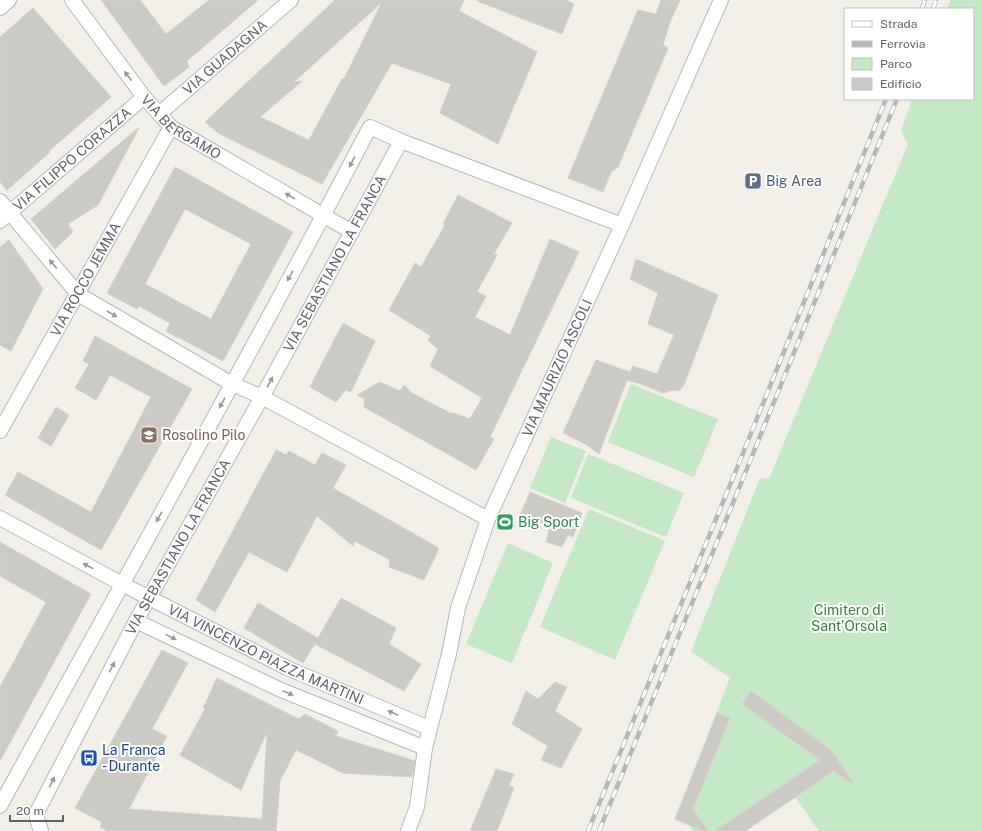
<svg xmlns="http://www.w3.org/2000/svg" width="982" height="831" viewBox="0 0 982 831" font-family="'Public Sans',sans-serif">
<style>
.green{fill:#c5e8c5}
.building{fill:#cccac5;stroke:#d6d1c6;fill-rule:evenodd}
.lines{fill:none;stroke-linecap:round;stroke-linejoin:round}
.minor-casing{stroke:#b5b8bc;stroke-width:16}
.minor{stroke:#fff;stroke-width:14}
.rail-casing{stroke:#b6b7b8;stroke-width:4.5}
.rail{stroke:#fff;stroke-width:3;stroke-dasharray:9;stroke-linecap:butt}
.oneway{fill:#979a9d}
.labels{text-anchor:middle;dominant-baseline:central;stroke-width:4;stroke-linejoin:round;paint-order:stroke}
.street-label{font-size:14px;fill:#5f6368;stroke:#fff}
.service-label{font-size:14px;fill:#4e5e75;stroke:#fff;text-anchor:start}
.education-label{font-size:14px;fill:#785e54;stroke:#fff;text-anchor:start}
.leisure-label{font-size:14px;fill:#27864d;stroke:#fff;text-anchor:start}
.park-label{font-size:14px;fill:#348238;stroke:#fff}
.transit-label{font-size:14px;fill:#164399;stroke:#fff;text-anchor:start}
</style>
<rect width="100%" height="100%" fill="#f1efe8"/>
<path class="green" d="M 951,0 L 982,0 L 982,831 L 819,831 L 795,797 L 745,831 L 693,831 L 689,825 L 675,819 L 730,678 L 691,652 L 760,478 L 769,479 L 908,144 L 901,131 L 912,99 L 973,99 L 973,9 L 947,9 Z
M 631,384 L 718,419 L 694,477 L 608,442 Z
M 551,437 L 586,451 L 565,503 L 530,488 Z
M 588,454 L 684,493 L 666,537 L 571,498 Z
M 589,509 L 665,541 L 615,660 L 540,627 Z
M 508,543 L 553,563 L 512,663 L 466,644 Z"/>
<path class="building" d="M 101,0 L 140,0 L 166,34 L 209,0 L 258,0 L 187,61 L 189,67 L 164,86 Z
M 335,0 L 464,0 L 459,11 L 537,52 L 498,144 L 440,113 L 451,84 L 392,63 L 322,184 L 218,133 L 205,122 ZM 382,2 L 344,79 L 342,79 L 309,140 L 260,117 L 302,81 L 294,82 Z
M 477,0 L 566,0 L 574,4 L 562,34 L 477,1 Z
M 661,0 L 680,0 L 670,22 L 663,44 L 668,48 L 618,167 L 611,172 L 603,192 L 568,178 L 638,10 L 656,14 Z
M 33,8 L 111,97 L 49,151 L 50,152 L 7,190 L 0,182 L 0,37 Z
M 138,128 L 139,128 L 98,205 L 68,224 L 73,232 L 55,249 L 31,219 Z
M 175,167 L 293,232 L 223,361 L 178,337 L 178,338 L 166,331 L 170,323 L 139,306 L 137,309 L 107,293 ZM 185,209 L 251,244 L 211,319 L 145,284 Z
M 458,195 L 512,223 L 494,254 L 497,255 L 477,292 L 486,296 L 475,317 L 510,335 L 550,239 L 579,252 L 490,437 L 494,439 L 476,470 L 364,407 L 365,399 L 357,395 L 380,382 L 400,391 L 404,385 L 412,393 L 450,413 L 454,413 L 470,419 L 482,398 L 430,366 L 438,349 L 428,340 L 431,336 L 389,310 L 415,263 L 421,267 L 445,225 L 443,224 Z
M 9,240 L 43,289 L 11,351 L 0,345 L 0,247 Z
M 636,259 L 718,295 L 684,385 L 679,391 L 673,390 L 663,393 L 641,384 L 627,380 L 599,454 L 587,445 L 563,433 L 596,360 L 630,372 L 633,366 L 657,374 L 674,335 L 648,324 L 658,293 L 630,279 Z
M 343,323 L 375,341 L 351,392 L 346,390 L 336,402 L 310,387 Z
M 95,336 L 192,389 L 101,550 L 5,495 L 18,472 L 91,512 L 151,397 L 110,375 L 96,400 L 75,388 L 89,364 L 83,361 Z
M 56,407 L 69,415 L 51,446 L 38,438 Z
M 276,450 L 286,455 L 289,451 L 315,465 L 322,453 L 346,465 L 333,488 L 439,548 L 424,580 L 389,567 L 390,560 L 355,541 L 353,546 L 317,516 L 287,572 L 249,552 L 215,612 L 196,600 Z
M 530,492 L 582,513 L 573,537 L 568,535 L 562,547 L 546,542 L 550,526 L 520,515 Z
M 0,542 L 91,594 L 0,761 L 0,687 L 46,602 L 0,576 Z
M 341,598 L 396,628 L 389,644 L 421,664 L 404,691 L 315,644 L 316,642 L 303,663 L 244,628 L 258,603 L 318,638 Z
M 162,650 L 188,663 L 152,729 L 167,736 L 129,809 L 262,819 L 267,732 L 241,790 L 180,755 L 205,709 L 203,708 L 217,678 L 299,719 L 305,714 L 338,731 L 336,736 L 415,761 L 412,777 L 343,773 L 296,750 L 280,781 L 276,831 L 108,831 L 100,827 L 102,822 L 75,808 Z
M 555,682 L 567,687 L 555,711 L 582,729 L 561,768 L 541,760 L 548,746 L 512,724 L 526,691 L 538,699 Z
M 751,691 L 831,750 L 853,783 L 852,784 L 834,771 L 745,831 L 715,831 L 820,760 L 742,704 Z
M 717,713 L 730,718 L 693,809 L 708,831 L 703,831 L 675,819 Z
M 496,769 L 514,774 L 509,785 L 514,788 L 497,831 L 470,831 Z"/>
<g class="lines">
<g class="minor-casing">
<g id="minor">
<path id="s1" d="M 72,0 L 144,97 L 171,127 L 352,232"/>
<path d="M 0,8 L 9,0"/>
<path id="s2" d="M 159,114 L 291,0"/>
<path d="M 0,201 L 78,294 L 232,384 L 262,397 L 488,519"/>
<path id="s3" d="M 0,221 L 144,97"/>
<path id="s4" d="M 0,431 L 171,127"/>
<path id="s5" d="M 0,518 L 122,584 L 287,668 L 429,728"/>
<path d="M 136,621 L 281,690 L 425,748"/>
<path d="M 0,806 C 124,580 250,356 370,127 L 401,141 L 622,225"/>
<path id="s6" d="M 41,831 L 37,819 L 37,812 L 136,621 L 262,397 L 401,141"/>
<path id="s7" d="M 408,831 L 417,807 L 425,748 L 449,654 L 458,608 L 488,519 L 622,225 L 721,0"/>
</g>
</g>
<use href="#minor" class="minor"/>
<g class="rail-casing">
<path id="rail" d="M 922,9 L 925,0
M 933,9 L 936,0
M 588,831 L 739,463 L 886,99
M 599,831 L 748,466 L 897,99"/>
</g>
<use href="#rail" class="rail"/>
</g>
<defs><path id="oneway-solid" d="M-6-.8H1V-3.2L6.5 0L1 3.2V.8H-6Z"/></defs>
<g class="oneway">
<use href="#oneway-solid" transform="translate(128 76) rotate(-127)"/>
<use href="#oneway-solid" transform="translate(352 162) rotate(118)"/>
<use href="#oneway-solid" transform="translate(290 196) rotate(-150)"/>
<use href="#oneway-solid" transform="translate(53 264) rotate(-130)"/>
<use href="#oneway-solid" transform="translate(290 276) rotate(119)"/>
<use href="#oneway-solid" transform="translate(112 314) rotate(30)"/>
<use href="#oneway-solid" transform="translate(270 382) rotate(-61)"/>
<use href="#oneway-solid" transform="translate(222 403) rotate(119)"/>
<use href="#oneway-solid" transform="translate(159 517) rotate(119)"/>
<use href="#oneway-solid" transform="translate(88 566) rotate(-152)"/>
<use href="#oneway-solid" transform="translate(171 637) rotate(26)"/>
<use href="#oneway-solid" transform="translate(112 667) rotate(-63)"/>
<use href="#oneway-solid" transform="translate(288 693) rotate(22)"/>
<use href="#oneway-solid" transform="translate(393 713) rotate(-157)"/>
<use href="#oneway-solid" transform="translate(52 782) rotate(-63)"/>
</g>
<defs>
<g id="parking-square" transform="scale(0.9)"><rect x="-9" y="-9" width="18" height="18" rx="4" fill="#5c6f8a" stroke="#fff"/><path d="M-3.5-5.5H1a3.5 3.5 0 0 1 0 7H-1V5.5H-3.5ZM-1-3.4V-.6H.8a1.4 1.4 0 0 0 0-2.8Z" fill="#fff"/></g>
<g id="school-square" transform="scale(0.9)"><rect x="-9" y="-9" width="18" height="18" rx="4" fill="#8d6e63" stroke="#fff"/><path d="M0-5L7-2L0 1L-7-2ZM-4 1L0 2.5L4 1V4Q0 6-4 4Z" fill="#fff"/></g>
<g id="stadium-square" transform="scale(0.9)"><rect x="-9" y="-9" width="18" height="18" rx="4" fill="#2e9e5b" stroke="#fff"/><path d="M0-5a6.5 5 0 1 0 0 10a6.5 5 0 1 0 0-10ZM-3.5-1.8h7v3.6h-7Z" fill="#fff"/></g>
<g id="bus-square" transform="scale(0.9)"><rect x="-9" y="-9" width="18" height="18" rx="4" fill="#1a4fb4" stroke="#fff"/><path d="M-5-6H5V4H4V6H2V4H-2V6H-4V4H-5ZM-3.5-4V0h7V-4ZM-3.5 1.2v1.5H-2V1.2ZM2 1.2v1.5H3.5V1.2Z" fill="#fff"/></g>
</defs>
<g fill-rule="evenodd">
<use href="#parking-square" x="753" y="181"/>
<use href="#school-square" x="149" y="435"/>
<use href="#stadium-square" x="505" y="522"/>
<use href="#bus-square" x="89" y="758"/>
</g>
<g class="labels">
<g class="street-label">
<text stroke="none"><textPath href="#s2" startOffset="87">VIA GUADAGNA</textPath></text>
<text stroke="none"><textPath href="#s1" startOffset="169">VIA BERGAMO</textPath></text>
<text stroke="none"><textPath href="#s3" startOffset="95">VIA FILIPPO CORAZZA</textPath></text>
<text stroke="none"><textPath href="#s6" startOffset="644">VIA SEBASTIANO LA FRANCA</textPath></text>
<text stroke="none"><textPath href="#s4" startOffset="174">VIA ROCCO JEMMA</textPath></text>
<text stroke="none"><textPath href="#s7" startOffset="489">VIA MAURIZIO ASCOLI</textPath></text>
<text stroke="none"><textPath href="#s6" startOffset="320">VIA SEBASTIANO LA FRANCA</textPath></text>
<text stroke="none"><textPath href="#s5" startOffset="299">VIA VINCENZO PIAZZA MARTINI</textPath></text>
</g>
<g class="service-label">
<text x="766" y="181">Big Area</text>
</g>
<g class="education-label">
<text x="162" y="435">Rosolino Pilo</text>
</g>
<g class="leisure-label">
<text x="518" y="522">Big Sport</text>
</g>
<g class="park-label">
<text x="849" y="610">Cimitero di<tspan x="849" dy="16">Sant'Orsola</tspan></text>
</g>
<g class="transit-label">
<text x="102" y="750">La Franca<tspan x="102" dy="16">- Durante</tspan></text>
</g>
</g>
<rect x="844" y="8" width="130" height="92" fill="#ffffff" stroke="#bfc1c3"/>
<rect x="852" y="21" width="20" height="6" fill="#ffffff" stroke="#bfc1c3"/>
<text x="880" y="28" font-size="12" fill="#5f6368">Strada</text>
<rect x="852" y="41" width="20" height="6" fill="#b6b7b8" stroke="#bfc1c3"/>
<text x="880" y="48" font-size="12" fill="#5f6368">Ferrovia</text>
<rect x="852" y="58" width="20" height="12" fill="#c5e8c5" stroke="#bfc1c3"/>
<text x="880" y="68" font-size="12" fill="#5f6368">Parco</text>
<rect x="852" y="78" width="20" height="12" fill="#cccac5" stroke="#bfc1c3"/>
<text x="880" y="88" font-size="12" fill="#5f6368">Edificio</text>
<path d="M10 815v6h53v-6" fill="none" stroke="#5f6368" stroke-width="2"/>
<text x="16" y="815" font-size="12" fill="#5f6368" stroke="#ffffff" stroke-width="3" paint-order="stroke">20 m</text>
</svg>
